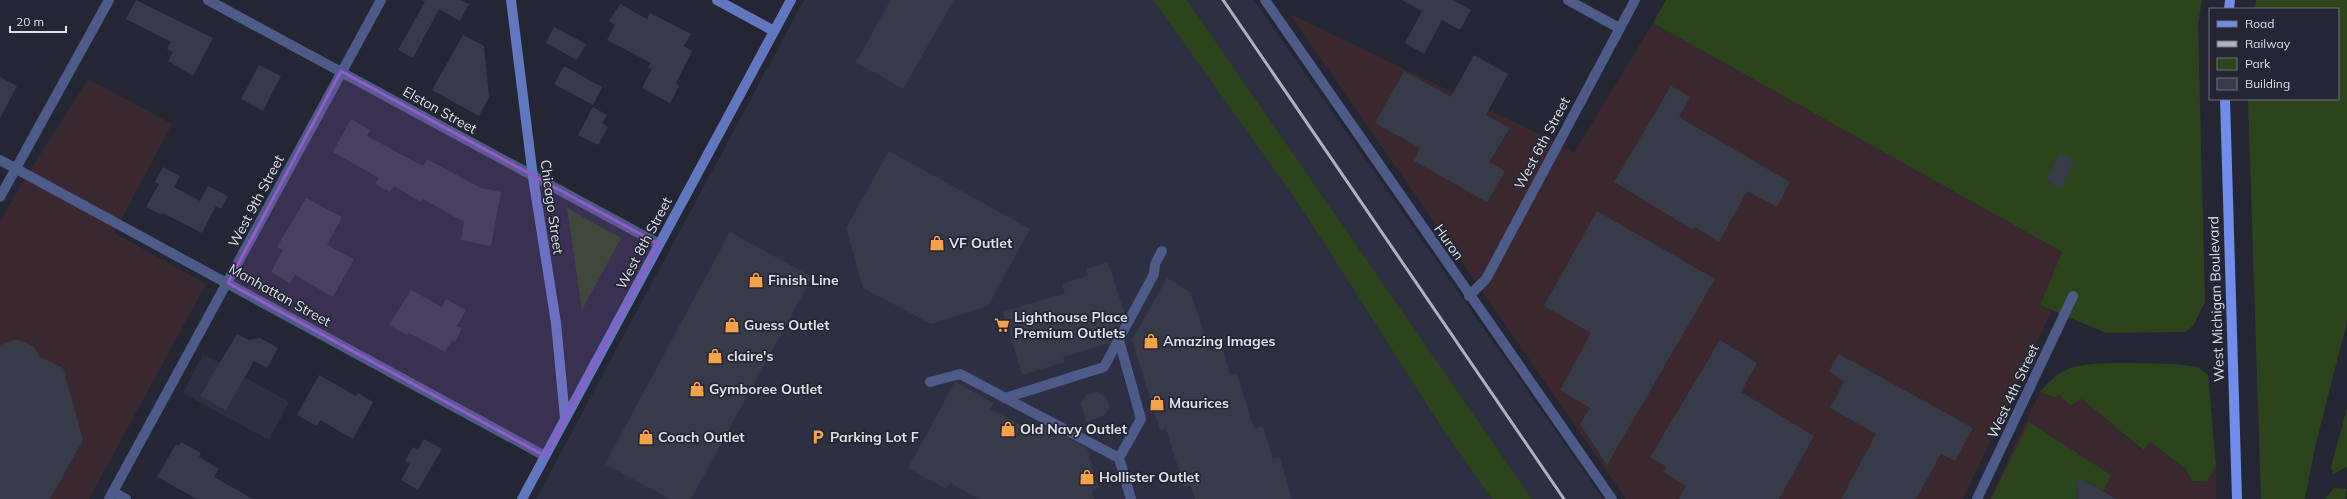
<svg xmlns="http://www.w3.org/2000/svg" width="2347" height="499" viewBox="0 0 2347 499" font-family="Mulish,sans-serif">
<style>
.built{fill:#2d3043}
.industrial{fill:#3b282e}
.education{fill:#3a2831}
.green{fill:#2b441b}
.building{fill:#373a49}
.lines{fill:none;stroke-linecap:round;stroke-linejoin:round}
.street{stroke:#4d5b88;stroke-width:10}
.secondary{stroke:#6177bf;stroke-width:10}
.primary{stroke:#718cea;stroke-width:10}
.rail{stroke:#afb1bc;stroke-width:3}
.marked{fill:#9459ca;fill-opacity:0.2;stroke:#9459ca;stroke-width:3;stroke-linejoin:round}
.labels{text-anchor:middle;dominant-baseline:central;stroke-width:3.5;stroke-linejoin:round;paint-order:stroke}
.street-label{font-size:14px;fill:#dddfe9;stroke:#242634}
.poi-label{font-size:14px;font-weight:bold;fill:#dddfe9;stroke:#242634;text-anchor:start}
</style>
<rect width="100%" height="100%" fill="#242634"/>
<path class="built" d="M 804,0 L 1153,0 L 1300,206 L 1445,433 L 1492,499 L 536,499 Z
M 1187,0 L 1254,0 L 1603,499 L 1532,499 Z
M 203,354 L 289,402 L 269,440 L 183,393 Z"/>
<path class="industrial" d="M 1290,14 L 1547,138 L 1574,153 L 1653,23 L 2062,252 L 2040,305 L 2052,310 L 1963,499 L 1626,499 Z
M 2040,392 L 2055,398 L 2058,394 L 2082,399 L 2142,450 L 2150,442 L 2186,469 L 2192,481 L 2207,481 L 2216,466 L 2216,499 L 1990,499 Z"/>
<path class="education" d="M 88,79 L 172,124 L 114,233 L 206,284 L 89,499 L 0,499 L 0,222 L 21,185 Z"/>
<path class="green" d="M 1153,0 L 1187,0 L 1532,499 L 1492,499 L 1445,433 L 1300,206 Z
M 1666,0 L 2202,0 L 2198,24 L 2205,302 L 2193,326 L 2185,332 L 2106,333 L 2040,305 L 2062,252 L 1653,23 Z
M 2256,0 L 2347,0 L 2347,322 L 2316,443 L 2305,499 L 2261,499 L 2248,99 L 2338,99 L 2338,9 L 2255,9 Z
M 567,208 L 621,238 L 582,310 Z
M 2175,364 L 2198,367 L 2208,375 L 2216,466 L 2207,481 L 2192,481 L 2186,469 L 2150,442 L 2143,450 L 2082,399 L 2070,405 L 2058,394 L 2056,398 L 2040,392 C 2048,382 2057,374 2068,369 C 2089,360 2150,364 2175,364 Z
M 2347,408 L 2347,467 L 2333,474 L 2331,467 Z
M 2029,422 L 2111,475 L 2103,491 L 2077,476 L 2078,499 L 1991,499 Z
M 2334,488 L 2347,489 L 2345,499 L 2325,499 Z"/>
<path class="building" d="M 136,0 L 213,38 L 193,76 L 168,61 L 173,52 L 167,49 L 171,42 L 126,19 Z
M 421,0 L 460,0 L 469,4 L 460,21 L 439,9 L 413,58 L 398,50 L 425,2 Z
M 891,0 L 954,0 L 903,89 L 856,62 Z
M 1402,0 L 1453,0 L 1471,10 L 1460,30 L 1442,20 L 1424,54 L 1405,43 L 1422,11 Z
M 620,4 L 647,19 L 650,13 L 691,34 L 684,46 L 692,51 L 676,83 L 679,86 L 670,103 L 642,88 L 652,69 L 648,67 L 651,63 L 607,40 L 615,25 L 609,21 Z
M 554,27 L 586,44 L 577,60 L 546,43 Z
M 463,35 L 484,46 L 489,97 L 479,116 L 432,90 Z
M 1474,55 L 1508,74 L 1486,115 L 1510,128 L 1489,162 L 1505,171 L 1487,202 L 1414,161 L 1420,148 L 1375,123 L 1404,71 L 1451,97 Z
M 259,65 L 281,76 L 263,111 L 241,99 Z
M 564,66 L 602,87 L 593,105 L 554,84 Z
M 0,77 L 17,86 L 0,118 Z
M 1671,86 L 1690,97 L 1679,117 L 1790,182 L 1777,207 L 1747,191 L 1719,242 L 1695,227 L 1693,230 L 1614,182 Z
M 593,107 L 607,115 L 602,123 L 608,127 L 598,145 L 578,135 Z
M 351,119 L 370,130 L 367,136 L 423,166 L 427,159 L 481,188 L 501,192 L 491,246 L 461,240 L 464,222 L 423,199 L 421,202 L 394,186 L 390,192 L 375,184 L 379,178 L 333,152 Z
M 889,151 L 1030,229 L 988,306 L 931,324 L 863,288 L 846,228 Z
M 2060,153 L 2074,160 L 2061,188 L 2046,180 Z
M 163,167 L 180,176 L 174,187 L 200,201 L 208,186 L 228,196 L 221,209 L 216,206 L 202,233 L 163,213 L 162,215 L 146,207 L 159,184 L 155,182 Z
M 306,198 L 342,217 L 327,245 L 354,259 L 333,297 L 295,275 L 290,283 L 271,272 L 283,250 L 277,247 Z
M 1597,211 L 1715,279 L 1607,465 L 1580,424 L 1590,408 L 1560,390 L 1591,333 L 1544,306 Z
M 730,232 L 812,277 L 691,499 L 670,499 L 605,464 Z
M 1108,262 L 1125,315 L 1110,343 L 1063,357 L 1065,362 L 1022,375 L 1003,312 L 1065,293 L 1062,284 L 1088,275 L 1086,269 Z
M 1167,278 L 1191,293 L 1209,350 L 1222,346 L 1230,375 L 1237,374 L 1254,429 L 1263,426 L 1273,459 L 1280,457 L 1292,499 L 1195,499 L 1190,485 L 1184,487 L 1166,428 L 1160,430 L 1132,340 Z
M 411,290 L 442,307 L 446,299 L 466,310 L 457,326 L 462,328 L 455,342 L 452,340 L 445,352 L 409,333 L 407,335 L 389,325 Z
M 237,334 L 249,340 L 260,338 L 278,348 L 267,368 L 254,361 L 226,410 L 200,396 Z
M 17,339 L 34,347 L 40,357 L 63,368 L 83,440 L 50,499 L 0,499 L 0,345 Z
M 1720,340 L 1757,363 L 1741,392 L 1814,436 L 1779,499 L 1679,499 L 1686,486 L 1663,472 L 1667,467 L 1650,457 Z
M 1839,354 L 1973,428 L 1955,461 L 1941,454 L 1916,499 L 1841,499 L 1876,434 L 1830,408 L 1844,382 L 1829,371 Z
M 319,375 L 356,396 L 358,393 L 373,402 L 353,439 L 320,420 L 317,426 L 297,415 Z
M 955,382 L 994,403 L 990,409 L 1039,435 L 1045,426 L 1087,448 L 1098,488 L 1092,491 L 1094,499 L 979,499 L 950,483 L 946,489 L 908,468 Z
M 1097,392 L 1106,397 L 1110,408 L 1104,416 L 1086,422 L 1081,404 L 1086,395 Z
M 424,439 L 442,449 L 418,490 L 401,480 L 410,464 L 405,461 L 413,447 L 418,450 Z
M 181,442 L 201,453 L 199,457 L 219,469 L 214,477 L 253,499 L 197,499 L 157,477 L 176,444 L 179,446 Z
M 2077,476 L 2116,499 L 2078,499 Z"/>
<g class="lines">
<path class="street" d="M 208,0 L 659,244
M 1265,0 L 1612,499
M 1568,0 L 1619,28
M 0,160 L 545,456
M 0,197 L 109,0
M 1469,296 L 1486,279 L 1635,0
M 1119,340 L 1141,419 L 1119,458
M 930,382 L 960,374 L 1119,458 L 1131,499
M 1005,398 L 1104,367 L 1154,274 L 1155,264 L 1162,251
M 113,492 L 126,499
M 109,499 L 381,0
M 1977,499 L 2073,296"/>
<path class="secondary" d="M 511,0 L 533,177 L 556,323 L 565,418
M 717,0 L 774,31
M 522,499 L 791,0"/>
<path class="primary" d="M 2229,9 L 2230,0
M 2225,99 L 2237,499"/>
<path class="rail" d="M 1223,0 L 1564,499"/>
</g>
<path class="marked" d="M 341,71 L 659,244 L 545,456 L 228,283 Z"/>
<defs>
<g id="shop-bare" transform="scale(1.2)"><path d="M-5-2.5h2.3a2.7 3.5 0 0 1 5.4 0H5L5.5 6h-11ZM-1.5-2.5h3a1.5 2.3 0 0 0-3 0Z" fill="#f7a148" stroke="#242634" stroke-width="2.5" paint-order="stroke"/></g>
<g id="supermarket-bare" transform="scale(1.2)"><path d="M-6-5.5h2.5l.6 2H6L4.5 2H-2.5L-4.4-4H-6ZM-1.5 3.2a1.3 1.3 0 1 0 .1 0ZM3 3.2a1.3 1.3 0 1 0 .1 0Z" fill="#f7a148" stroke="#242634" stroke-width="2.5" paint-order="stroke"/></g>
<g id="parking-bare" transform="scale(1.2)"><path d="M-3.5-5.5H1a3.5 3.5 0 0 1 0 7H-1V5.5H-3.5ZM-1-3.4V-.6H.8a1.4 1.4 0 0 0 0-2.8Z" fill="#f7a148" stroke="#242634" stroke-width="2.5" paint-order="stroke"/></g>
</defs>
<g fill-rule="evenodd">
<use href="#shop-bare" x="937" y="243"/>
<use href="#shop-bare" x="756" y="280"/>
<use href="#shop-bare" x="732" y="325"/>
<use href="#supermarket-bare" x="1002" y="325"/>
<use href="#shop-bare" x="1151" y="341"/>
<use href="#shop-bare" x="715" y="356"/>
<use href="#shop-bare" x="697" y="389"/>
<use href="#shop-bare" x="1157" y="403"/>
<use href="#shop-bare" x="1008" y="429"/>
<use href="#shop-bare" x="646" y="437"/>
<use href="#parking-bare" x="818" y="437"/>
<use href="#shop-bare" x="1087" y="477"/>
</g>
<g class="labels">
<g class="street-label">
<text transform="translate(440 110) rotate(29)">Elston Street</text>
<text transform="translate(1542 143) rotate(-62)">West 6th Street</text>
<text transform="translate(256 201) rotate(-62)">West 9th Street</text>
<text transform="translate(552 207) rotate(82)">Chicago Street</text>
<text transform="translate(1449 242) rotate(55)">Huron</text>
<text transform="translate(644 243) rotate(-62)">West 8th Street</text>
<text transform="translate(280 295) rotate(29)">Manhattan Street</text>
<text transform="translate(2216 299) rotate(-92)">West Michigan Boulevard</text>
<text transform="translate(2013 391) rotate(-65)">West 4th Street</text>
</g>
<g class="poi-label">
<text x="949" y="243">VF Outlet</text>
<text x="768" y="280">Finish Line</text>
<text x="1014" y="317">Lighthouse Place<tspan x="1014" dy="16">Premium Outlets</tspan></text>
<text x="744" y="325">Guess Outlet</text>
<text x="1163" y="341">Amazing Images</text>
<text x="727" y="356">claire's</text>
<text x="709" y="389">Gymboree Outlet</text>
<text x="1169" y="403">Maurices</text>
<text x="1020" y="429">Old Navy Outlet</text>
<text x="658" y="437">Coach Outlet</text>
<text x="830" y="437">Parking Lot F</text>
<text x="1099" y="477">Hollister Outlet</text>
</g>
</g>
<rect x="2209" y="8" width="130" height="92" fill="#242634" stroke="#6e707c"/>
<rect x="2217" y="21" width="20" height="6" fill="#718cea" stroke="#6e707c"/>
<text x="2245" y="28" font-size="12" fill="#dddfe9">Road</text>
<rect x="2217" y="41" width="20" height="6" fill="#afb1bc" stroke="#6e707c"/>
<text x="2245" y="48" font-size="12" fill="#dddfe9">Railway</text>
<rect x="2217" y="58" width="20" height="12" fill="#2b441b" stroke="#6e707c"/>
<text x="2245" y="68" font-size="12" fill="#dddfe9">Park</text>
<rect x="2217" y="78" width="20" height="12" fill="#373a49" stroke="#6e707c"/>
<text x="2245" y="88" font-size="12" fill="#dddfe9">Building</text>
<path d="M10 26v6h56v-6" fill="none" stroke="#dddfe9" stroke-width="2"/>
<text x="16" y="26" font-size="12" fill="#dddfe9" stroke="#242634" stroke-width="3" paint-order="stroke">20 m</text>
</svg>
